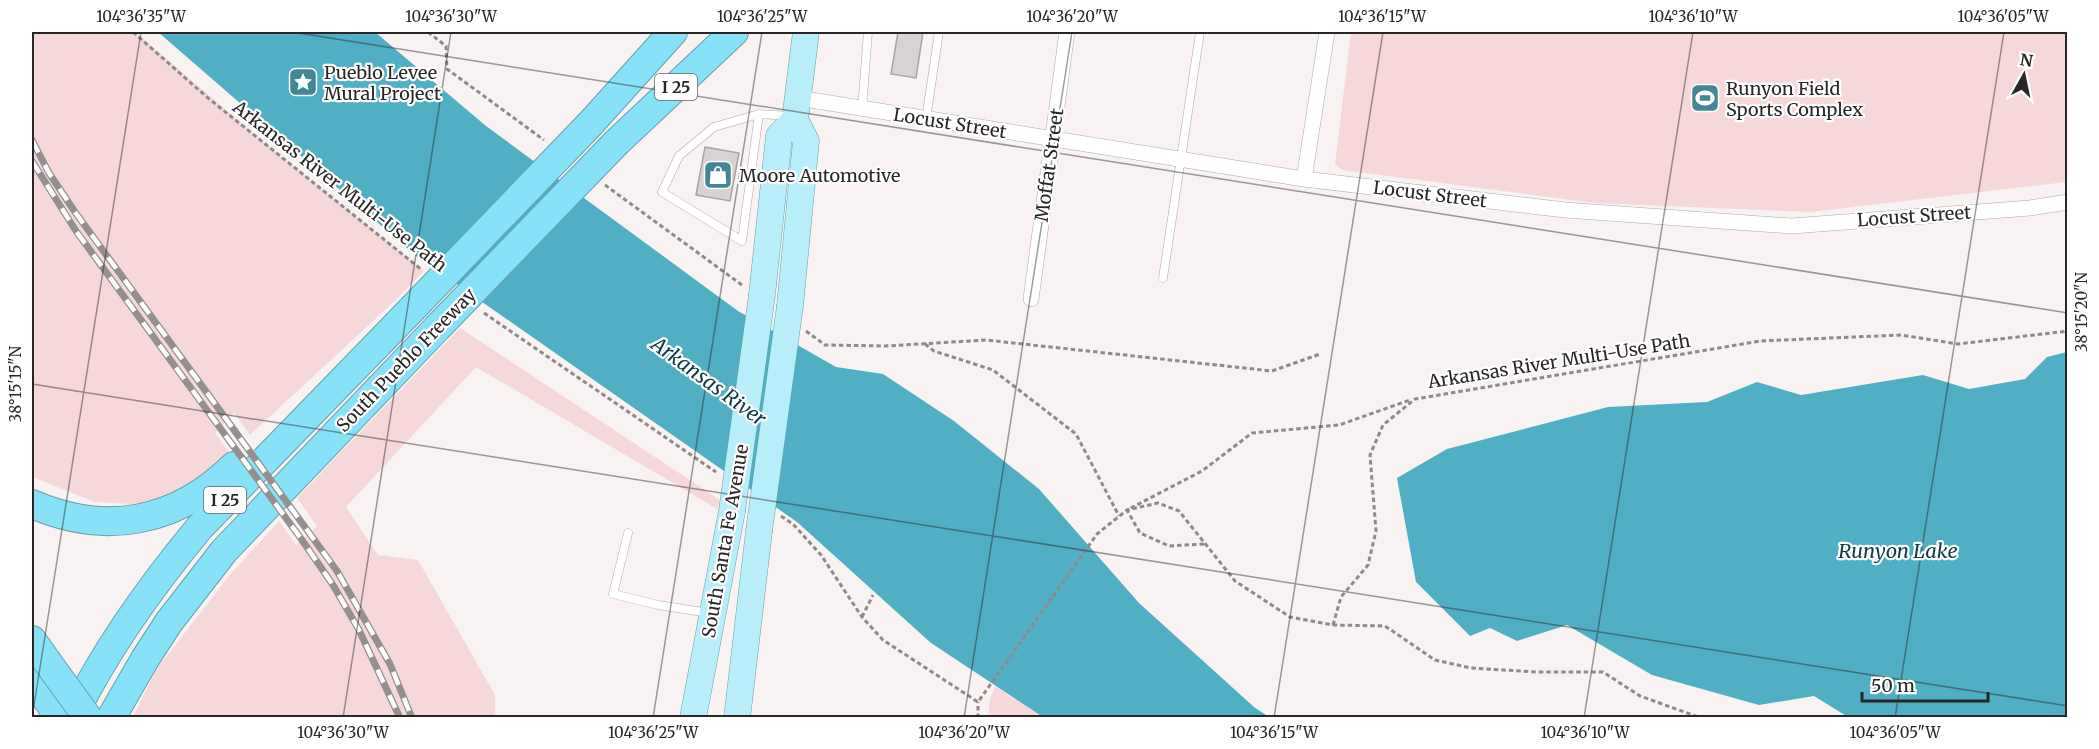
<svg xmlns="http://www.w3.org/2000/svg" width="2099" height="749" viewBox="0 0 2099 749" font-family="Merriweather,serif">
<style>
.green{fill:#f6d8da}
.water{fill:#51afc3}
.building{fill:#d8d2d2;stroke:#a9a3a3;stroke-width:1.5}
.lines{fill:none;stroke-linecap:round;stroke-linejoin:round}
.lane-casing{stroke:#aea8a9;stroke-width:9}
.street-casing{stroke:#aea8a9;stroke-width:16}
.primary-casing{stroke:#66a0ae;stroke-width:27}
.highway-casing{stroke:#66a0ae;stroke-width:30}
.path{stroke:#8e8a8a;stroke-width:3;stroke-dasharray:4.5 3;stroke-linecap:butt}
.lane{stroke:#fff;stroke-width:8}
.street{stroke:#fff;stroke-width:15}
.primary{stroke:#b7eefa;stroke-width:26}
.highway{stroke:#87e2f7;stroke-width:28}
.rail-casing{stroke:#949090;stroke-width:7}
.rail{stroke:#fff;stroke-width:4.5;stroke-dasharray:14;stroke-linecap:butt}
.primary-bridge-casing{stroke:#66a0ae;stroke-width:27;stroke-linecap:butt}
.highway-bridge-casing{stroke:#66a0ae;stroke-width:30;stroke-linecap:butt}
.primary-bridge{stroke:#b7eefa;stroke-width:26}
.highway-bridge{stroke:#87e2f7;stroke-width:28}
.ticks{fill:none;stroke:#282626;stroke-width:1.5;stroke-opacity:0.45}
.labels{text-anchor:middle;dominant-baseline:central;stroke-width:4.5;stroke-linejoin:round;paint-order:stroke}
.shield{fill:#fff;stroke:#686767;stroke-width:1.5}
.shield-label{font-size:16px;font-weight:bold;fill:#282626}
.poi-label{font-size:18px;fill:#282626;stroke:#fff;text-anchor:start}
.street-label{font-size:18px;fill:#282626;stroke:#fff}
.water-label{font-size:20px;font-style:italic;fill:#0e3a43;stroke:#fff}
.neatline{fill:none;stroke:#282626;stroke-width:2}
.ticks-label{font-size:15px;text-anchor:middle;fill:#282626}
</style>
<rect width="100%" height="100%" fill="#f8f2f2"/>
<path class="green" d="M 32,32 L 135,32 L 262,141 L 424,271 L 398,298 L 250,435 L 234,413 L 215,433 L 231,455 L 198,483 L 151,505 L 95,502 L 32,477 Z
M 1351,32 L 2067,32 L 2067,182 L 1811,212 L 1594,203 L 1342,170 L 1335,164 Z
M 460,328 L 720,500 L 717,509 L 476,367 L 346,507 L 378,555 L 418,560 L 495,695 L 495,717 L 133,717 L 156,670 L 228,577 L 279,521 L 296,545 L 317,526 L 297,498 Z
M 995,686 L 1043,717 L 988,717 L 990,699 Z"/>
<path class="water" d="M 158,32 L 375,32 L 486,126 L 738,311 L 836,367 L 883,374 L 954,421 L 1039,489 L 1139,603 L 1254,707 L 1269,717 L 1043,717 L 931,643 L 797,522 L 415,255 Z
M 2067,352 L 2067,717 L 1848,717 L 1814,696 L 1759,705 L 1652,675 L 1567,625 L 1517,641 L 1490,628 L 1470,636 L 1416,582 L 1397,478 L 1447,449 L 1608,407 L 1707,402 L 1757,382 L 1801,395 L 1923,375 L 1969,389 L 2025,379 L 2047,357 Z"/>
<path class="building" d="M 898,32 L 923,32 L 916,78 L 891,74 Z
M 705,147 L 739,153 L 730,201 L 696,195 Z"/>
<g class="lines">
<g class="lane-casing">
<path id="lane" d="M 862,109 L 868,32
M 759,114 L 742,241 L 662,192 L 679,156 L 714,127 L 759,114 L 791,116
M 926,119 L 939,32
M 1163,278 L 1200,32
M 628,533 L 613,594 L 658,605 L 709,613"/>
</g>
<g class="street-casing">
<path id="street" d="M 798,98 L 1304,179 L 1565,210 L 1792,226 L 2030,208 L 2068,202
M 1304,179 L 1327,32
M 1031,299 L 1067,32"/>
</g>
<g class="primary-casing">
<path id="primary" d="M 762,295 L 779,136 L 795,120
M 790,306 L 806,141 L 795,120 L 806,32
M 693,718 L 732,511
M 737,718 L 759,531"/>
</g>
<g class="highway-casing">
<path id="highway" d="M 591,123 L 673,32
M 617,142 L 734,32
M 32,504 C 106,536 176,523 234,466
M 32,640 L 46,660
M 32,678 L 60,718
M 72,718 C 106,648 151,586 200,527 L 412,309
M 111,718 L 145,659 L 169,622 L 224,551 L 437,328"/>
</g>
<path class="path" d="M 133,32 L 208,98 L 422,270
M 428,32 L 446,46 L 447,69 L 544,140
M 605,185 L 742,285
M 484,313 L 716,472
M 806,331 L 825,345 L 886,346 L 986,340 L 1272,371 L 1320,354
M 925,344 L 934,351 L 993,370 L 1076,434 L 1119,516
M 781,516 L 793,524 L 821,555 L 862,617 L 883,640 L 978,702 L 1097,534 L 1127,510 L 1158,503 L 1179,511 L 1235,581 L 1290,617 L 1333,625 L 1385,626 L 1435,660 L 1471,668 L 1536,672 L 1603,672 L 1640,696 L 1701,718
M 1204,544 L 1169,546 L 1140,533 L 1127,510 L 1202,471 L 1252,433 L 1339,425 L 1410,400
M 862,617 L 873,595
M 1333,625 L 1341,597 L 1368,565 L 1376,531 L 1370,455 L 1383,425 L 1415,399 L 1760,341 L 1901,335 L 1958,344 L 2068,331
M 978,718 L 978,702"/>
<use href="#lane" class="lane"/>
<use href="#street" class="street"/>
<use href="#primary" class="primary"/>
<use href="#highway" class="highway"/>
<g class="rail-casing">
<path id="rail" d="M 32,140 L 49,173 L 75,212 L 337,571 L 390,664 L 412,718
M 32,161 L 76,231 L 302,540 L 333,585 L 359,630 L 400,718"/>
</g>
<use href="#rail" class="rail"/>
<g class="primary-bridge-casing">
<path id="primary-bridge" d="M 732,511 L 762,295
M 759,531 L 790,306"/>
</g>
<g class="highway-bridge-casing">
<path id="highway-bridge" d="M 412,309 L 591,123
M 437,328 L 617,142
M 46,660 L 88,718"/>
</g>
<use href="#primary-bridge" class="primary-bridge"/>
<use href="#highway-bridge" class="highway-bridge"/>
</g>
<path class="ticks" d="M 292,32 L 2068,313M 32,384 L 2068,706M 32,718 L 141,32M 343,718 L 451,32M 653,718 L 762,32M 964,718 L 1072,32M 1274,718 L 1383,32M 1584,718 L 1693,32M 1895,718 L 2004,32"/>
<defs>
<g id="sight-square" transform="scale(1.5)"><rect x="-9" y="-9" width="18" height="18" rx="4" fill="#438696" stroke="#fff"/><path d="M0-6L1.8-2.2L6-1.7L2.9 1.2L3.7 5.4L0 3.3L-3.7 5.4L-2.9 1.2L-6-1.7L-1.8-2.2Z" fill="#fff"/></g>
<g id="stadium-square" transform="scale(1.5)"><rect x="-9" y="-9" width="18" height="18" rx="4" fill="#438696" stroke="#fff"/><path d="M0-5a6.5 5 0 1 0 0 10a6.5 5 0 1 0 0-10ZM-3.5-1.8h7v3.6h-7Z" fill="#fff"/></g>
<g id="shop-square" transform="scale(1.5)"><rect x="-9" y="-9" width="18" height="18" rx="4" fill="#438696" stroke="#fff"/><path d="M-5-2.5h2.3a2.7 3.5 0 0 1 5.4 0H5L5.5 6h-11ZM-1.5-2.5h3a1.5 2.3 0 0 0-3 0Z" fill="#fff"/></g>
</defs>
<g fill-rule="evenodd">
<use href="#sight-square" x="303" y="82"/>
<use href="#stadium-square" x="1705" y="98"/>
<use href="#shop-square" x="718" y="175"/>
</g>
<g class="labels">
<g class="shield">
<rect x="655" y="74" width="42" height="26" rx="4.5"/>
<rect x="204" y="487" width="42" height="26" rx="4.5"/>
</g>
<g class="shield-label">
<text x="676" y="87">I 25</text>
<text x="225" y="500">I 25</text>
</g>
<g class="poi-label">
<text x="324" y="72">Pueblo Levee<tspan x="324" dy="21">Mural Project</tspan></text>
<text x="1726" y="88">Runyon Field<tspan x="1726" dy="21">Sports Complex</tspan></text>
<text x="739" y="175">Moore Automotive</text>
</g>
<g class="street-label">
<text transform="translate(950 123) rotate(9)">Locust Street</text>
<text transform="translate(1049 165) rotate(-82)">Moffat Street</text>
<text transform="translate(340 186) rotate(38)">Arkansas River Multi-Use Path</text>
<text transform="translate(1430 194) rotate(7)">Locust Street</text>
<text transform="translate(1914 216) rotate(-4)">Locust Street</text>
<text transform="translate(406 360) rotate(-46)">South Pueblo Freeway</text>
<text transform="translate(1559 361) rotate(-9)">Arkansas River Multi-Use Path</text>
<text transform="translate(725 541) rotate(-80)">South Santa Fe Avenue</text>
</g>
<g class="water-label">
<text transform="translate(709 381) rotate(36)">Arkansas River</text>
<text x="1898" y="550">Runyon Lake</text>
</g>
</g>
<rect width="2099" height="749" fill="none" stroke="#ffffff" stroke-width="66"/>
<g transform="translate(2024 75) rotate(9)" stroke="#ffffff" stroke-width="4.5" paint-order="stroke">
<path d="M0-4.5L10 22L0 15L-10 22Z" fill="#282626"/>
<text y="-9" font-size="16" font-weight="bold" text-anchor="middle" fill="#282626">N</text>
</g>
<path d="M1862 692v9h126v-9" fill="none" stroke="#282626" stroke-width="3"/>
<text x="1871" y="692" font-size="18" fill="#282626" stroke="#ffffff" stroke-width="4.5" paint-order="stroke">50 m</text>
<rect x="33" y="33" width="2033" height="683" class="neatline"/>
<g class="ticks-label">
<text x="141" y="22">104°36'35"W</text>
<text x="451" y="22">104°36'30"W</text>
<text x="762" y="22">104°36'25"W</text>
<text x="1072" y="22">104°36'20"W</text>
<text x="1382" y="22">104°36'15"W</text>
<text x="1693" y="22">104°36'10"W</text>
<text x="2003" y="22">104°36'05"W</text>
<text transform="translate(2082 312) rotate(-90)" y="5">38°15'20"N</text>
<text transform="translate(16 384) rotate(-90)" y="5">38°15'15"N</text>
<text x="343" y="738">104°36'30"W</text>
<text x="653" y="738">104°36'25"W</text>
<text x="964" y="738">104°36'20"W</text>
<text x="1274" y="738">104°36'15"W</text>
<text x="1585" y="738">104°36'10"W</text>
<text x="1895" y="738">104°36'05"W</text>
</g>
</svg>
